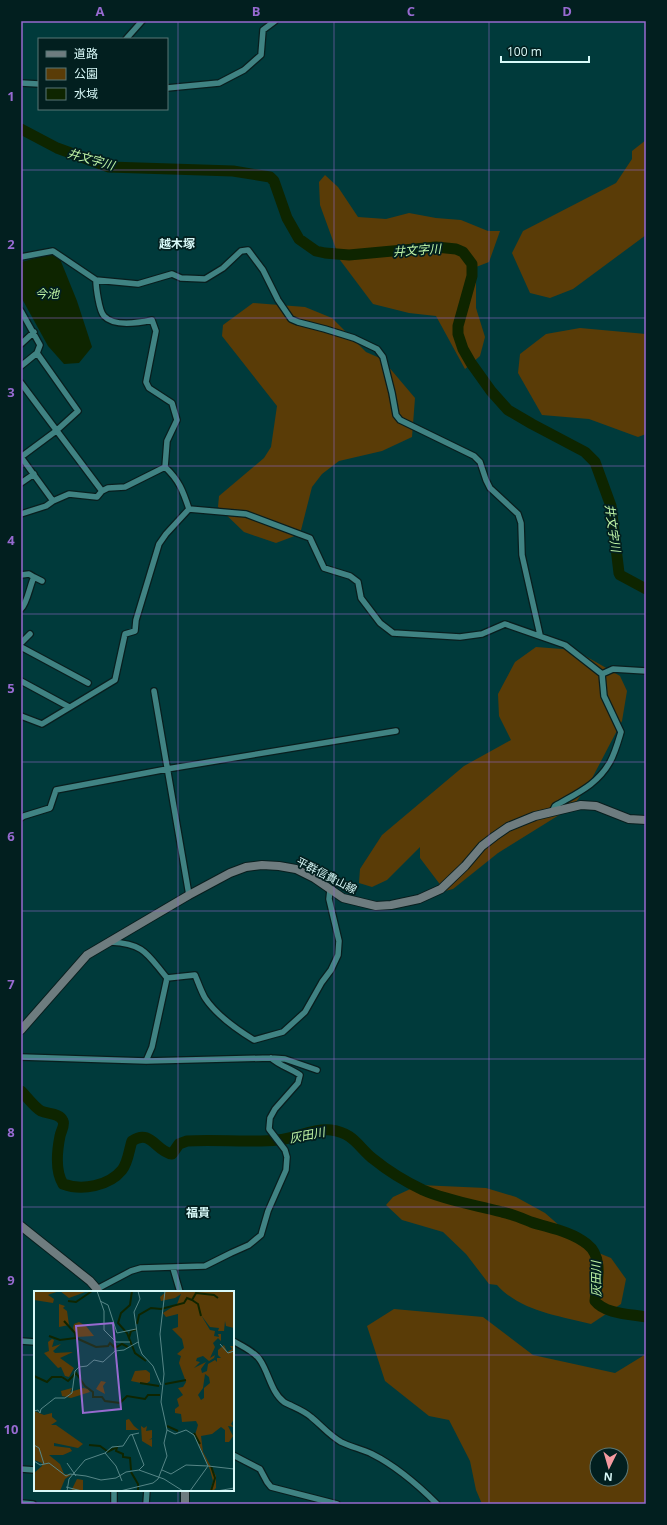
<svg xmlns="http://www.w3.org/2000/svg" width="667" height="1525" viewBox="0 0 667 1525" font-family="'Open Sans','Noto Sans JP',sans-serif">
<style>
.green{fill:#5a3c07;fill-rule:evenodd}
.water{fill:#0e2500}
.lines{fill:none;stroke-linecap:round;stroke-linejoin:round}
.river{stroke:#0e2500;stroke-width:11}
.street-casing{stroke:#081e1e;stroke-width:8}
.secondary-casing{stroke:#081e1e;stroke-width:10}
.street{stroke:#408383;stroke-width:5.5}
.secondary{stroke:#6e7c7f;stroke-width:8}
.grid{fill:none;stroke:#976ad0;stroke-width:1;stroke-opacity:0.55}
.labels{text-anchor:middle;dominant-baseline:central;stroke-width:3.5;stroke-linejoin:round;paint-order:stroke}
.street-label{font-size:11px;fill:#d8f9f8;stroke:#021f1f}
.water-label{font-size:12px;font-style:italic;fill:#c0f5a6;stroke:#021f1f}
.neighbourhood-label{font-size:12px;font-weight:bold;fill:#d8f9f8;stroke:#021f1f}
.inset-river{fill:none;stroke:#0e2500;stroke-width:2}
.inset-road{fill:none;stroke:#568687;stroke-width:1}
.view{fill:#976ad0;fill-opacity:0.15;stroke:#976ad0;stroke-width:2}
.inset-edge{fill:none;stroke:#d8f9f8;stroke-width:2}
.neatline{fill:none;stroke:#976ad0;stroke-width:1.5}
.grid-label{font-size:13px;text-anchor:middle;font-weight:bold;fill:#976ad0}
</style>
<rect width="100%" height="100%" fill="#003a3b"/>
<path class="green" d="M 646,140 L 646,235 L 573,289 L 550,298 L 530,293 L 512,253 L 523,231 L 616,183 L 632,159 L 632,151 Z
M 325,175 L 338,187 L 358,217 L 386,219 L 409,213 L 436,218 L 461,220 L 488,231 L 500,231 L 489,262 L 476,267 L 476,308 L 485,337 L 480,356 L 465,369 L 436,316 L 409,313 L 373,304 L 340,260 L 320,205 L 319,182 Z
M 253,303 L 305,307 L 332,318 L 366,352 L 382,359 L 415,398 L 412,437 L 382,451 L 339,461 L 322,474 L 312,487 L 300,534 L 276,543 L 244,532 L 218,507 L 219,496 L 264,458 L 271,447 L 277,406 L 222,336 L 223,325 Z
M 580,328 L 646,334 L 646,434 L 638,437 L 589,419 L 542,415 L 518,373 L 520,354 L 546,334 Z
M 536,647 L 575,650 L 620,676 L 627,691 L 622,721 L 588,786 L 572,807 L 498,853 L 453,889 L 445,891 L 420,858 L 420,847 L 387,880 L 372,887 L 359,883 L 360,869 L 382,835 L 464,766 L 511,740 L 499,716 L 498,694 L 515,662 Z
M 419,1185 L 486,1188 L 516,1197 L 545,1213 L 584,1247 L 611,1258 L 626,1279 L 621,1304 L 591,1324 C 559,1316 520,1311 497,1285 L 489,1284 L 466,1254 L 443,1232 L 402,1220 L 386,1205 L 393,1197 Z
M 394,1309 L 483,1317 L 533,1355 L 615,1373 L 646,1354 L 646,1504 L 482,1504 L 476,1490 L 470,1461 L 449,1420 L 429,1416 L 385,1381 L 367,1326 ZM 597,1455 L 621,1455 L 621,1479 L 597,1479 Z"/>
<path class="water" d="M 51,254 L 60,259 L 77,301 L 92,347 L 79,363 L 64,364 L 48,346 L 21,297 L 21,262 Z"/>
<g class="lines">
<path class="river" d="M 21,129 L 57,148 L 109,167 L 233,171 L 270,177 L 274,181 L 287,218 L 299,239 L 316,251 L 325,253 L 349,255 L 436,247 L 456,249 L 463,252 L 472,264 L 472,276 L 458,326 L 458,334 L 463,349 L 471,363 L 491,391 L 508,410 L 532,424 L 585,452 L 595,462 L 611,506 L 619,573 L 620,575 L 646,589
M 21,1091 C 27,1097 34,1107 41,1111 C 48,1114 60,1113 63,1121 C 65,1125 61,1131 60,1136 C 57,1151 55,1171 63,1184 C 82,1191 109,1186 122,1170 C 128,1163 129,1150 132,1141 C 151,1128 156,1152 172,1154 L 179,1144 L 187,1141 C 217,1139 247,1143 278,1140 C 294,1139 314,1128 331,1130 C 353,1133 357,1145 372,1158 C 388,1171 404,1181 423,1190 C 448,1201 476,1205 502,1212 C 512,1214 521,1218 531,1222 C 549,1228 571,1231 587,1244 C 604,1257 597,1282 595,1301 C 605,1314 630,1314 646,1317"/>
<g class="street-casing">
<path id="street" d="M 126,39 L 142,21
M 21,83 L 39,84
M 167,88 L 219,83 L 244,70 L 261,55 L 263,30 L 275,21
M 21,257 L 53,251 L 96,280 L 138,284 L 172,274 L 181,278 L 205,279 L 223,268 L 241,251 L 248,250 L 263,270 L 278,300 L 291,319 L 298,322 L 325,329 L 354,338 L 377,349 L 383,357 L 392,393 L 396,415 L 400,420 L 474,456 L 480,462 L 486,480 L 490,488 L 518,514 L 521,523 L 522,555 L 540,635
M 96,280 C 96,287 99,311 104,316 C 114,327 138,323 152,320 L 156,331 L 146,382 L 149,388 L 172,403 L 177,420 L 167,441 L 165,467
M 21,311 L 40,345 L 37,353 L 21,366
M 21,344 L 34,332
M 21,383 L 102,491
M 21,457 L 56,431 L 78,411 L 37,353
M 21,457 L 53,501
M 165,467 C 179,480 183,491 189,509
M 21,483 L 34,474
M 189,509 L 246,514 L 310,538 L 324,568 L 350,576 L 358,582 L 361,598 L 380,623 L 393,633 L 460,637 L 482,634 L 505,624 L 565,645 L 602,674
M 21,514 L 46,506 L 53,501 L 69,494 L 97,497 L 102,491 L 108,488 L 125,487 L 165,467
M 21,575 L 29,574 L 34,577 C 30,585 27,604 21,609
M 34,577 L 42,581
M 21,643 L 30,634
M 21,647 L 88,683
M 602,674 L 613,669 L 646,671
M 21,681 L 69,707
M 154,691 L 189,895
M 21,716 L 42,724 L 115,680 L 125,634 L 135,631 L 136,620 L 159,544 L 166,534 L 189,509
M 552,812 L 555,806 C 577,793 597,785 610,762 C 615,753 618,742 621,732 L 604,696 L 602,674
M 21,818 L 24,816 L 50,808 L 56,790 L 167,769 L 396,731
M 111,942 C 145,944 147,954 167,978
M 167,978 L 195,975 C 198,982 201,991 205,998 C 217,1016 236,1029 254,1040 L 283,1032 L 305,1012 L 322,982 L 331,970 L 338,955 L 339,941 L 329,899 L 330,890
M 21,1057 L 146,1061 L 271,1058 L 285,1059 L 317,1070
M 146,1061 L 152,1047 L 167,978
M 173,1268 L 180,1292
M 97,1289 L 131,1271 L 141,1268 L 205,1266 L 231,1253 L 249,1245 L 261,1235 L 268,1211 L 286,1170 L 287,1157 L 285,1150 L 269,1129 L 270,1118 L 275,1109 L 298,1083 L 300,1075 C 290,1068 280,1066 271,1058
M 21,1341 L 35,1342
M 233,1341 C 242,1346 255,1352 260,1360 C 269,1373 271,1392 284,1402 C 293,1407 303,1410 311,1417 C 321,1425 329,1435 341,1442 C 351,1447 362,1449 372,1454 C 396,1466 418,1485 437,1504
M 233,1455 L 260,1469 L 267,1482 L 271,1487 L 337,1504
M 21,1469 L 35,1470
M 21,1503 L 33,1504
M 114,1504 L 114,1490
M 146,1504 L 147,1490"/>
</g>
<g class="secondary-casing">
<path id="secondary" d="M 21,1030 L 87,955 L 189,895 L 230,873 L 246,867 L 262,865 L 279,866 L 296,869 L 314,878 L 343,898 L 376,906 L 391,905 L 419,899 L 441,889 L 465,866 L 482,846 L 495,836 L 508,827 L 535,816 L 581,805 L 596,806 L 629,819 L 646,820
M 21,1226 L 90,1281 L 97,1289 L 98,1292
M 185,1490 L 185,1504"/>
</g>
<use href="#street" class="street"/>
<use href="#secondary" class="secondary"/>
</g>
<path class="grid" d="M 178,21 L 178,1292M 334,21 L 334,1504M 489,21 L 489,1504M 21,170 L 646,170M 21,318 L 646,318M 21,466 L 646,466M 21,614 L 646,614M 21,762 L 646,762M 21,911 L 646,911M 21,1059 L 646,1059M 21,1207 L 646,1207M 21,1355 L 35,1355M 233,1355 L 646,1355M 178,1490 L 178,1504"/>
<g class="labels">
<g class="street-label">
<text transform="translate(327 875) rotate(27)">平群信貴山線</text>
</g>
<g class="water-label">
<text transform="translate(91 159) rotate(16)">井文字川</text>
<text transform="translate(417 250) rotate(-4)">井文字川</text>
<text x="47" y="293">今池</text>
<text transform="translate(613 528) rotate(82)">井文字川</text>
<text transform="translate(307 1135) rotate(-11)">灰田川</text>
<text transform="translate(596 1279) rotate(-91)">灰田川</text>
</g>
<g class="neighbourhood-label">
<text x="177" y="243">越木塚</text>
<text x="198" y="1212">福貴</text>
</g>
</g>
<g transform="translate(34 1291)">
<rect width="200" height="200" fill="#003a3b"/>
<path d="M 0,0 L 54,0 L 35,7 L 26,0 L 16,3 L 14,4 L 20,8 L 19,12 L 0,9 ZM 133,0 L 200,0 L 200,37 L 192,35 L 191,30 L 190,40 L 184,40 L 185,37 L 176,36 L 167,24 L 176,39 L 181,40 L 180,45 L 185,46 L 184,43 L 187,43 L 187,50 L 184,47 L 179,52 L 181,56 L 176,67 L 181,64 L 180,67 L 175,70 L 169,65 L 163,67 L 162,70 L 166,71 L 160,77 L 172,71 L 167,78 L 168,82 L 173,80 L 174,73 L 181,69 L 183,71 L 183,67 L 187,67 L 184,64 L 184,59 L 190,54 L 193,61 L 198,58 L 196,55 L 200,55 L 200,128 L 197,133 L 200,136 L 194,135 L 199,145 L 195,151 L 191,151 L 191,139 L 187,136 L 178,143 L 167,145 L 169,161 L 182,185 L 182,197 L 179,200 L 176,200 L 179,190 L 176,179 L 161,144 L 164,134 L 162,130 L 148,131 L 147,123 L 141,122 L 141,118 L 145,115 L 143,108 L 149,104 L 144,97 L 149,96 L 152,91 L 145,72 L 147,65 L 143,63 L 150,57 L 148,48 L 138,38 L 144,36 L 144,23 L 132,26 L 129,22 L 143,13 L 147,3 L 141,7 L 127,10 L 126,6 ZM 171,83 L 175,86 L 176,92 L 170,97 L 170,107 L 167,109 L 164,104 L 169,97 ZM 25,13 L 31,15 L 29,17 L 33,20 L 35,34 L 25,36 ZM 45,31 L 52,35 L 60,45 L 42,46 L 39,37 L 40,33 ZM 18,48 L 20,49 L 18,56 L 27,53 L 19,60 L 21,62 L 39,61 L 26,67 L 40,77 L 35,86 L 31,85 L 27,76 L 24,77 L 10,62 L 15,60 L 14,51 ZM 112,79 L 116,82 L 116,90 L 112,93 L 97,90 L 101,80 ZM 67,90 L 72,91 L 69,95 L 71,103 L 62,98 ZM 38,97 L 36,101 L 49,97 L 54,98 L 56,101 L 37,107 L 28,105 L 27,100 ZM 0,120 L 10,124 L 18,122 L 18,126 L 23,130 L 17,134 L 22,134 L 49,153 L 44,157 L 20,152 L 20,155 L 36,157 L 38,160 L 29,164 L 15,164 L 26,173 L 30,183 L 37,184 L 31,188 L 26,200 L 0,200 L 0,182 L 8,175 L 8,172 L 0,169 ZM 95,128 L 100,135 L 105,139 L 92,139 L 92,129 ZM 107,135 L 110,137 L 113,135 L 112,140 L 118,139 L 118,147 L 115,149 L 118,148 L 118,156 L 108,150 ZM 43,188 L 49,189 L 49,200 L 37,200 Z" fill="#5a3c07" fill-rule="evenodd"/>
<path class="inset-river" d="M 98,0 L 96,14 L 87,22 L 84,32 L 93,42 L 101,62 L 112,70M 34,10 L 42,11 L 58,0M 167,25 L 164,13 L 158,9 L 162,2 L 180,4 L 184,7M 103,33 L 105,24 L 117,17 L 127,18 L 150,12 L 153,7 L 158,9M 15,45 L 26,49 L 42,47 L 41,42 L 30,30M 42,47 L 62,56 L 74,55 L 76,52 L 81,57 L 88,53 L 94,56M 95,47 L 97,40 L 103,38M 0,85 L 13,91 L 18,86 L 28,86M 28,86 L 34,90 L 42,82 L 51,95 L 59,101 L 59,106 L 68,106 L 71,110 L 86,112 L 93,105 L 111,108 L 114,104 L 126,104M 106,92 L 125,95M 131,93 L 152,89M 133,135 L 144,140M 160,142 L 166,153M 55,154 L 66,155 L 73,160M 73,161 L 83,156 L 82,160 L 89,163 L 89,166 L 96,167 L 97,179M 177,175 L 181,187 L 177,200M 97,181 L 104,193 L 104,200"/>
<path class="inset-road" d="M 63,0 L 70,20 L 70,39 L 82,51 L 96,51M 104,0 L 106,8 L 100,21 L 105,55 L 108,63 L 119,75 L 127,94M 131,0 L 126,43 L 130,83 L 127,111 L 133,139 L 141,143 L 152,139 L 160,144 L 174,175M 66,10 L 74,14 L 83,42 L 102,38M 186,53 L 194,62 L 200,60M 0,120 L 4,119 L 6,122 L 7,118 L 21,107 L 31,107 L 38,102 L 41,80 L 45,76 L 53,75 L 60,69 L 69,71 L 81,60 L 90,59 L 104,51M 98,143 L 110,174 L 105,179M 0,154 L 5,157 L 10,173M 71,162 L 78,156 L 89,155 L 96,144 L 105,142M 0,170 L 6,174 L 15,172 L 32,185 L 36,183 L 52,185 L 67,189 L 82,187 L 92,181 L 105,179 L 130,188 L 149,200M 33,172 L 42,185M 174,175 L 200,178M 128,179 L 137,183 L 152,174 L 174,175M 35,188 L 51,169 L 71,162 L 82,175 L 88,190M 32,196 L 48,200M 33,200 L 35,188M 86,200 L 119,192 L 124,188 L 133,165 L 130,152 L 133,139M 156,200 L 174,175M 183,200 L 200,197"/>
<path class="view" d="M 79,32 L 87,118 L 49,122 L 42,35 Z"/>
<rect width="200" height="200" class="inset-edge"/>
</g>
<rect width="667" height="1525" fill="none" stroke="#021f1f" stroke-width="44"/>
<rect x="38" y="38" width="130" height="72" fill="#021f1f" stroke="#587676"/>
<rect x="46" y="51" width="20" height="6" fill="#6e7c7f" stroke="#587676"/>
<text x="74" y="58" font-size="12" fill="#d8f9f8">道路</text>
<rect x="46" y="68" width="20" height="12" fill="#5a3c07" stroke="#587676"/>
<text x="74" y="78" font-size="12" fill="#d8f9f8">公園</text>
<rect x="46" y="88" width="20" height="12" fill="#0e2500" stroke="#587676"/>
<text x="74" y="98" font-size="12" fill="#d8f9f8">水域</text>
<g transform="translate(609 1467) rotate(185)"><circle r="19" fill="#021f1f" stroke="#587676"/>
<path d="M0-3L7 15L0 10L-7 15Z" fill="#f49aa0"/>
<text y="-6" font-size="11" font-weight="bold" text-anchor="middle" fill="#d8f9f8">N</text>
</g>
<path d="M501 56v6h88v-6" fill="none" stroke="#d8f9f8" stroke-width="2"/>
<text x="507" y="56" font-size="12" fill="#d8f9f8" stroke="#021f1f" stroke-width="3" paint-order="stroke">100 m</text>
<rect x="22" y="22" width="623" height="1481" class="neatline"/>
<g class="grid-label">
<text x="100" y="16">A</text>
<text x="256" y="16">B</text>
<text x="411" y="16">C</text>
<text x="567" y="16">D</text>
<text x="11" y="101">1</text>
<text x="11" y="249">2</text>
<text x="11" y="397">3</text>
<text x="11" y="545">4</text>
<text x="11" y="693">5</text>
<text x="11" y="841">6</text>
<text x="11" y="989">7</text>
<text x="11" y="1137">8</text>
<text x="11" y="1285">9</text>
<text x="11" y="1434">10</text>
</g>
</svg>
